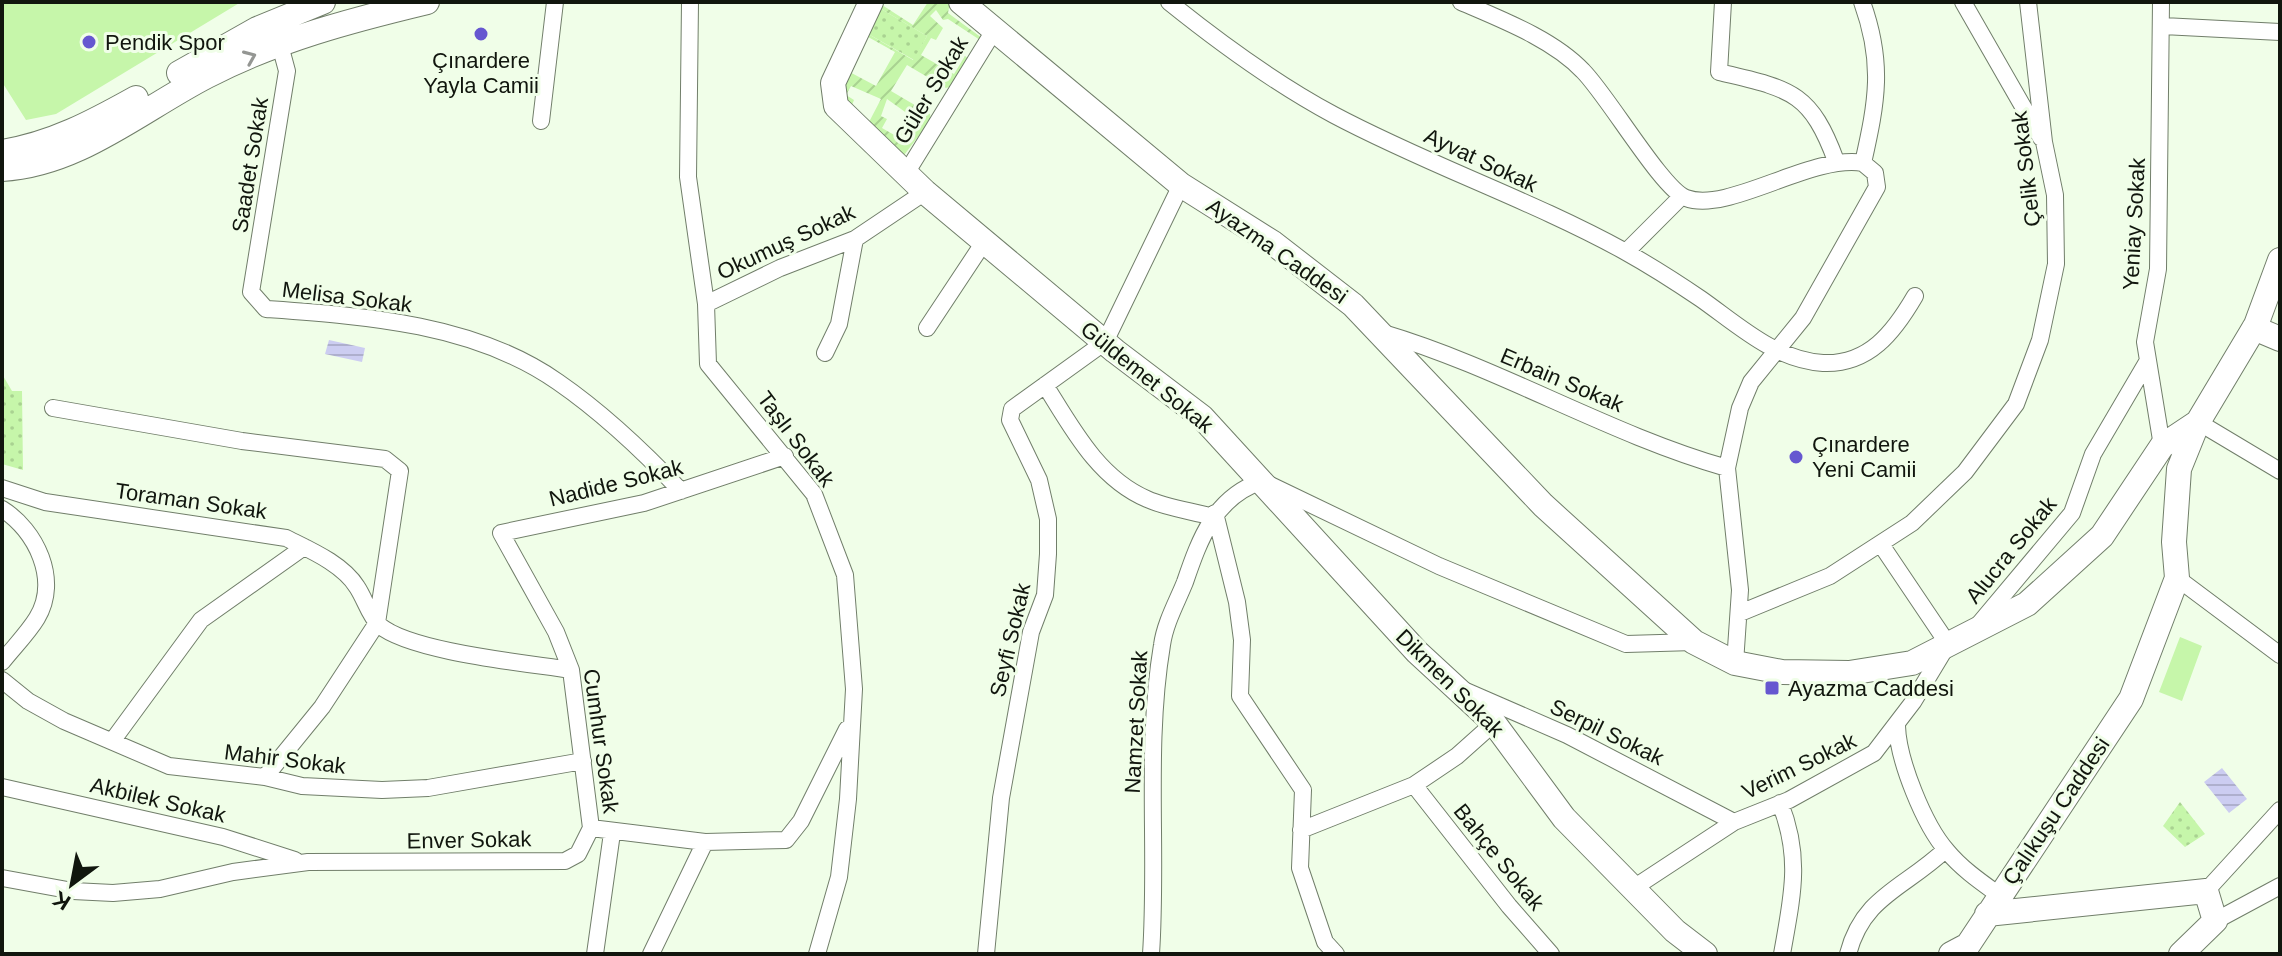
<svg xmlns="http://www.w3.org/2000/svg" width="2282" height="956" viewBox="0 0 2282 956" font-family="Helvetica,sans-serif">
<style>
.grass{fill:url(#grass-dots)}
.garden{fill:url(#garden-furrows);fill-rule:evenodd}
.pitch{fill:#c6f6aa}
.water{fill:url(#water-rules)}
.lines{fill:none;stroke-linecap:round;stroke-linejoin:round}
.street-casing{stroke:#717e6a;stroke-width:18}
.secondary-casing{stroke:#717e6a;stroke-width:26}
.street{stroke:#fff;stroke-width:16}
.secondary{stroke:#fff;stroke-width:24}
.oneway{stroke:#949693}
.poi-dot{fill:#6657d0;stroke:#f0fee8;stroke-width:3}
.labels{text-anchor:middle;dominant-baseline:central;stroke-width:6;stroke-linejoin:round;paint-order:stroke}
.poi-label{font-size:22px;fill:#11160e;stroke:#f0fee8;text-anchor:start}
.street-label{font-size:22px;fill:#11160e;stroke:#f0fee8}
</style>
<defs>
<pattern id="grass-dots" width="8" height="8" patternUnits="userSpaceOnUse" patternTransform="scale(2)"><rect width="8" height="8" fill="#c6f6aa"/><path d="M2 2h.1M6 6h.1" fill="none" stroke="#a9d291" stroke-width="1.8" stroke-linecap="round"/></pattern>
<pattern id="garden-furrows" width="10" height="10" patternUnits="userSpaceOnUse" patternTransform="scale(2)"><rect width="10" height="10" fill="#c6f6aa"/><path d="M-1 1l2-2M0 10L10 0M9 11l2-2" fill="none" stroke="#a9d291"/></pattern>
<pattern id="water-rules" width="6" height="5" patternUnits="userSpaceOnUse" patternTransform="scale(2)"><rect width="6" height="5" fill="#cccdf1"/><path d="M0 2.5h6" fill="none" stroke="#aeafcd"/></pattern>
</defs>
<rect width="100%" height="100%" fill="#f0fee8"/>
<path class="grass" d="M 876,6 L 927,36 L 914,60 L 863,31 Z
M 2,374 L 12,391 L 22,391 L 23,470 L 2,464 Z
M 2180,802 L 2205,834 L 2185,847 L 2163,826 Z"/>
<path class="garden" d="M 928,2 L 950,2 L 948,13 L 982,38 L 980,40 L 948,19 L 943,20 L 936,10 L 930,16 L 943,28 L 936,40 L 931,38 L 921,55 L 954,74 L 965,56 L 969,59 L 952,86 L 946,88 L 907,65 L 891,91 L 930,114 L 931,120 L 904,155 L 869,122 L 881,99 L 851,86 L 846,95 L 854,100 L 852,105 L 840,101 L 844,69 L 876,86 L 895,52 L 861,33 L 863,31 L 913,60 L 927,36 L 876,6 L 879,3 L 913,25 ZM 887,99 L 908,114 L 896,136 L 882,128 L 887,119 L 881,116 Z"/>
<path class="pitch" d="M 2,2 L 241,2 L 56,114 L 26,120 L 2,82 Z
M 2180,637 L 2202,646 L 2182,701 L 2159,692 Z"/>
<path class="water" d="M 329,340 L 365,348 L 362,362 L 325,354 Z
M 2222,768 L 2247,799 L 2229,813 L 2204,782 Z"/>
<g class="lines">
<g class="street-casing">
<path id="street" d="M 690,2 L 688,177 L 706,304 L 708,364 L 814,494 L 845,575 L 854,689 L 848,799 L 839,877 L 817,954
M 1169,2 C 1220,43 1276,84 1334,115 C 1428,165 1531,200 1624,251 C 1651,266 1676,282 1701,299 C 1738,325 1775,360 1823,363 C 1869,365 1894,332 1915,296
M 1461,2 C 1500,19 1553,39 1583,71 C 1608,96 1662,189 1686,198 C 1728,214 1811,154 1863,163
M 1723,2 L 1719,72 C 1789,89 1810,90 1836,161
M 1862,2 C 1884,63 1877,101 1863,163
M 1963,2 L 2041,138
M 2161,2 L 2158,269 L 2145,342 L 2162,446
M 2163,26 L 2280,32
M 280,45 L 287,71 L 251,292 L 266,309 C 364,316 474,323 558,382 C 603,413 644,452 681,491
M 541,121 L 555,2
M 905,175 L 995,29
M 1626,252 L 1682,196
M 706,304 L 780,268 L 855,239 L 925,192
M 927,328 L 984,242
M 1383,333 C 1501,368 1608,434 1727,468
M 825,353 L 839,324 L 855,239
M 1045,385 C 1072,428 1098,478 1147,499 C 1167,508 1192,511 1213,517
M 53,408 L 242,441 L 385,459 L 400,471 L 377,623 L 322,707 L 265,777
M 2198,422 L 2280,471
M 2,488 L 45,502 L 286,538 C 310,550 343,564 357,587 C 365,599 369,615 379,625 C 410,652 527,663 571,670
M 2,509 C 36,530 60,580 37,618 C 28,633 13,648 2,662
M 1215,513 L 1237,602 L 1242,640 L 1240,696 L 1303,790 L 1300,868 L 1325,942 L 1336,954
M 2177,578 L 2280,655
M 1740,613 L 1830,576 L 1912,523 L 1965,472 L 2016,404 L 2040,340 L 2056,264 L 2055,195 L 2044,142 L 2028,2
M 1979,624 L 2072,513 L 2093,454 L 2147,362
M 1735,663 L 1740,590 L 1727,468 L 1740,408 L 1751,382 L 1803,318 L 1877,187 L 1875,173 L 1863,163
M 2,680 L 28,701 L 64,721 L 169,766 L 265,777 L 302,786 L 382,790 L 428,788 L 583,761
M 1466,691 L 1567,735 L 1734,822
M 1897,726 C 1898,760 1924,825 1947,851 C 1962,869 1981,882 1999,895
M 113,740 L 201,620 L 304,547
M 1414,785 L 1509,906 L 1551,954
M 2,787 L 223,837 L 295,860
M 1780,803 C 1802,858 1792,897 1782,954
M 591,828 L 571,670 L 556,632 L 501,533 L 644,503 L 785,456
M 1301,830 L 1414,785 L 1457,756 L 1494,723
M 2,878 L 73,891 L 113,893 L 160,889 L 233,872 L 308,862 L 565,861 L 578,854 L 591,828 L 705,842 L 786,840 L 801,821 L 847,729
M 1632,889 L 1734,822 L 1789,800 L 1874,753 L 1913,702 L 1948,644 L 1882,546
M 2206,891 L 2280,810
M 2215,921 L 2280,886
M 595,954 L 612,833
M 651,954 L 705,842
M 986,954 L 1001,798 L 1031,632 L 1045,595 L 1048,554 L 1048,519 L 1039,480 L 1010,420 L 1012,409 L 1105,342 L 1181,185
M 1151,954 C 1158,851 1145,746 1162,645 C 1165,623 1177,602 1185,582 C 1200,538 1215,497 1262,481 L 1439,566 L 1626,644 L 1694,642
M 1848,954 C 1863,896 1905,888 1945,850"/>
</g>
<g class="secondary-casing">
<path id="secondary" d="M 871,2 L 833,83 L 836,106 L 925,192 L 1115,351 L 1202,417 L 1417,652 L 1494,723 L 1564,818 L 1675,931 L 1705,954
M 961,2 L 1181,185 L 1273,243 L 1353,305 L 1543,505 L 1694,642 L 1735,663 L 1782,672 L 1849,673 L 1912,663 L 2027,604 L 2102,536 L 2162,446 L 2198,422 L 2256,325 L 2280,260
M 179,73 L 257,29 L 323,2
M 2,152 C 52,144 93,122 136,98
M 2,169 C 78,165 141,110 207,76 C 276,40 352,20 427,2
M 2254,328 L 2280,339
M 1987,914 L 2206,891 L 2215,921 L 2181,954
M 1951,954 L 1968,945 L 2131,699 L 2177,578 L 2174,542 L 2179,469 L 2198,422"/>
</g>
<use href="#street" class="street"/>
<use href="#secondary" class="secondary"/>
</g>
<defs><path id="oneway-chevron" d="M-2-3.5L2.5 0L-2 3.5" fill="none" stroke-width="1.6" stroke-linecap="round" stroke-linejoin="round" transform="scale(2)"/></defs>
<use class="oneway" href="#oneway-chevron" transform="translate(250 57) rotate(-23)"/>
<g class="poi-dot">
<circle cx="481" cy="34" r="8"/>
<circle cx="89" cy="42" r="8"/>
<circle cx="1796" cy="457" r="8"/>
<rect x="1764" y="680" width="16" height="16" rx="4"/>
</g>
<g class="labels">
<g class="poi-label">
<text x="105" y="42">Pendik Spor</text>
<text x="481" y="60" text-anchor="middle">Çınardere<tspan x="481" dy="25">Yayla Camii</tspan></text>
<text x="1812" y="444">Çınardere<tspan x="1812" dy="25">Yeni Camii</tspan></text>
<text x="1788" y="688">Ayazma Caddesi</text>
</g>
<g class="street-label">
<text transform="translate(931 90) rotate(-59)">Güler Sokak</text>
<text transform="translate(1481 160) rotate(25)">Ayvat Sokak</text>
<text transform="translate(250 165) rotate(-81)">Saadet Sokak</text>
<text transform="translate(2026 169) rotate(-97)">Çelik Sokak</text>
<text transform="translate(2134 224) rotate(-87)">Yeniay Sokak</text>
<text transform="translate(786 242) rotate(-25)">Okumuş Sokak</text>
<text transform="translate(1277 251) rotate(35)">Ayazma Caddesi</text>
<text transform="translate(347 297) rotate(7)">Melisa Sokak</text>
<text transform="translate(1147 377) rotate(39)">Güldemet Sokak</text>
<text transform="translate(1562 380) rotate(23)">Erbain Sokak</text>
<text transform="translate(796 439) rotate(53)">Taşlı Sokak</text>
<text transform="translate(616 483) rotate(-14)">Nadide Sokak</text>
<text transform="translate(191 501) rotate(8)">Toraman Sokak</text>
<text transform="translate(2011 550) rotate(-51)">Alucra Sokak</text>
<text transform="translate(1010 640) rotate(-77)">Seyfi Sokak</text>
<text transform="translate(1450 683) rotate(45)">Dikmen Sokak</text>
<text transform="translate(1136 722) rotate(-87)">Namzet Sokak</text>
<text transform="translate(1607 732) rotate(26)">Serpil Sokak</text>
<text transform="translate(601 741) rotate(82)">Cumhur Sokak</text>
<text transform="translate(285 759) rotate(7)">Mahir Sokak</text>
<text transform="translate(1799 766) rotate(-26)">Verim Sokak</text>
<text transform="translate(158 800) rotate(13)">Akbilek Sokak</text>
<text transform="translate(2056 811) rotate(-56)">Çalıkuşu Caddesi</text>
<text transform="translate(469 840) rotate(-1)">Enver Sokak</text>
<text transform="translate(1499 857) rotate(51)">Bahçe Sokak</text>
</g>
</g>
<rect width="2282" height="956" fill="none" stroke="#11160e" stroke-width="8"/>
<g transform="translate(72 884) rotate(212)" stroke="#f0fee8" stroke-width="6" paint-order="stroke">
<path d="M0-6L14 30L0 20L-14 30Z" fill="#11160e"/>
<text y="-12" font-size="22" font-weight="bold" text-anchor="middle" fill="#11160e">K</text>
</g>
</svg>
